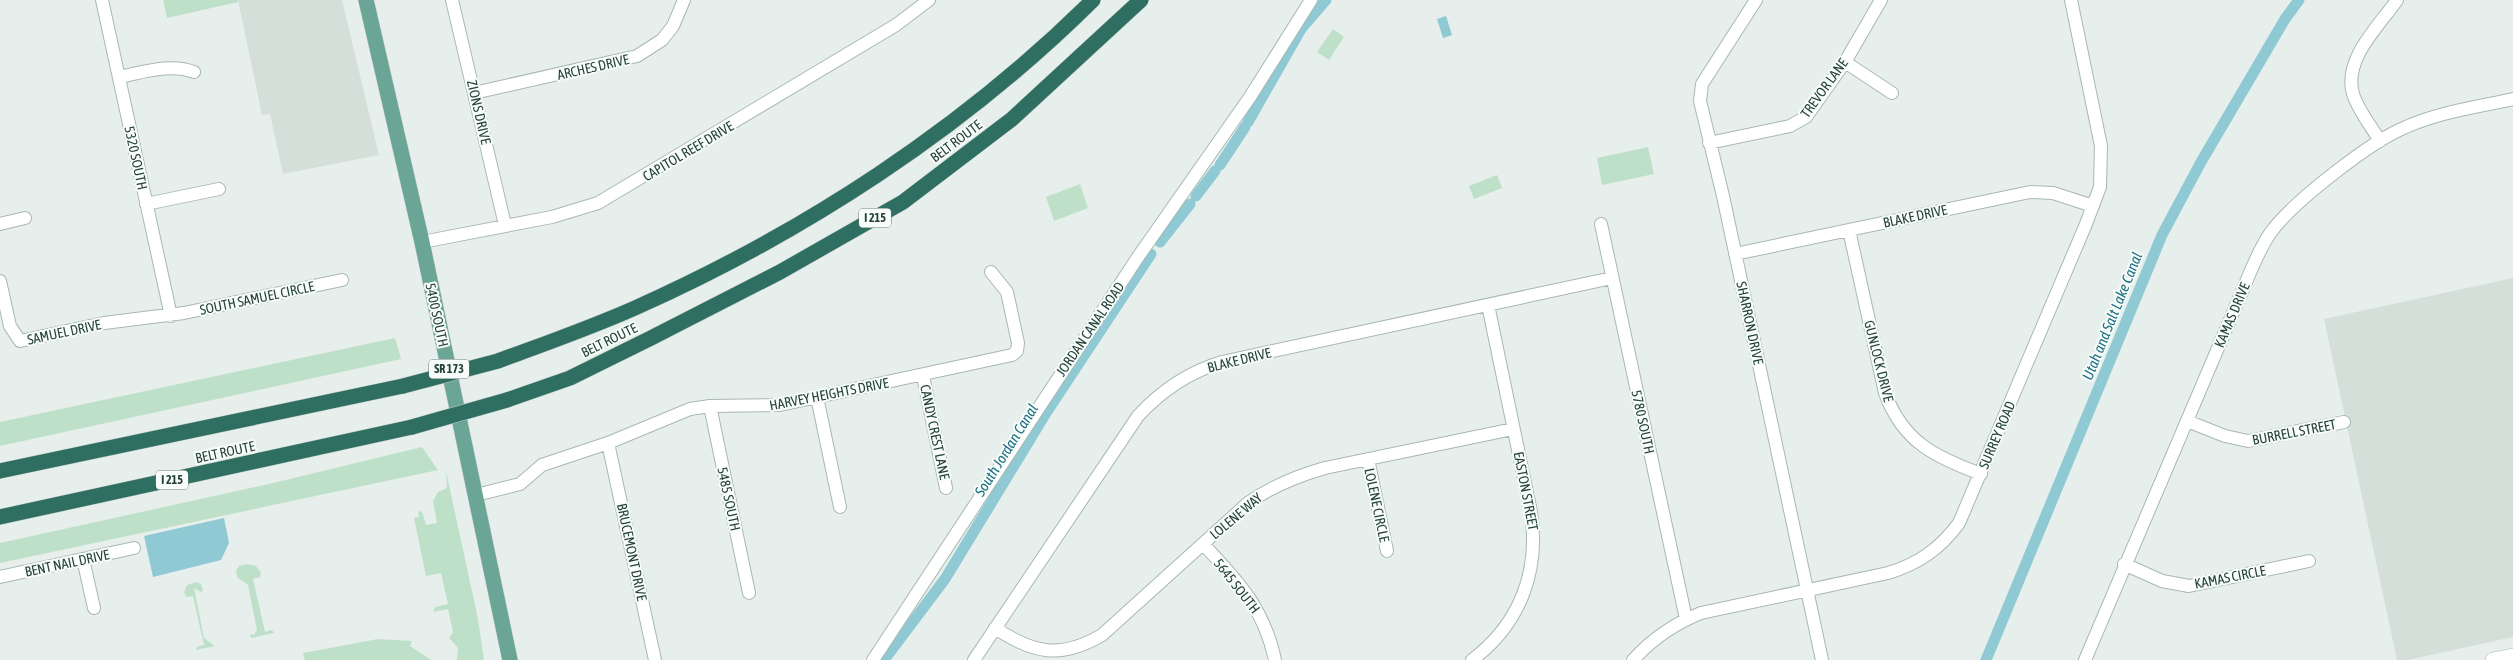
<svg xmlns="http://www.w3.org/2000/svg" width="2513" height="660" viewBox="0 0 2513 660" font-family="'Asap Condensed',sans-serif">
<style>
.built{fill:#d4dfda}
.green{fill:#bfe0c8}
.water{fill:#8ec9d4}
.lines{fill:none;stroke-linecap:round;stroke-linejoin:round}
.canal{stroke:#8ec9d4;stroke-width:11}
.minor-casing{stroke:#a8b8b2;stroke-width:14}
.secondary-casing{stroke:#a4bbb3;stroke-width:16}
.primary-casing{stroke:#c2cac8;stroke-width:16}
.motorway-casing{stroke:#c2cac8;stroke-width:16}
.minor{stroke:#fff;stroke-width:12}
.secondary{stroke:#fff;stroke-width:15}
.primary{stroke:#6aa596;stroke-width:15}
.motorway{stroke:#2f6f62;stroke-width:15}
.motorway-bridge-casing{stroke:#c2cac8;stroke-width:16;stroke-linecap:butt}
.motorway-bridge{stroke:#2f6f62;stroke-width:15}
.labels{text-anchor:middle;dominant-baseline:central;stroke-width:4;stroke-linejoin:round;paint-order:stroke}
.shield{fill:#f7fbf9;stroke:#637a73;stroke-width:1}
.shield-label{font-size:12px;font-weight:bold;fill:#24423a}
.street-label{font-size:14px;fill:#24423a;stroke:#f7fbf9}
.water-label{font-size:15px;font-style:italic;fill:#1c6f80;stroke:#f7fbf9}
</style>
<rect width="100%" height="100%" fill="#e6efeb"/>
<path class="built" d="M 238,0 L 342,0 L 379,155 L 283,174 L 270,114 L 262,115 Z
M 2513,278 L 2513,637 L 2408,660 L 2397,660 L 2324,319 Z"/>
<path class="green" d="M 163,0 L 238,0 L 238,2 L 167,18 Z
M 1333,29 L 1344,37 L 1329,60 L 1317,52 Z
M 1648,147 L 1654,174 L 1602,185 L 1597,158 Z
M 1497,175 L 1502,188 L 1474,199 L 1469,186 Z
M 1080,184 L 1088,208 L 1054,221 L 1046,197 Z
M 395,338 L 401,359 L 0,446 L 0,422 Z
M 422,447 L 438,470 L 0,563 L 0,543 L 269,484 Z
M 446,471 L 478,619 L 484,660 L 457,660 L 458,648 L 449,638 L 453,632 L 448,609 L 433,612 L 435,607 L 448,604 L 441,573 L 426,576 L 414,518 L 419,517 L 418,512 L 422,511 L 426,525 L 437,523 L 433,501 L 438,492 L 447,488 Z
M 247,564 L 256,566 L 261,573 L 260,577 L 253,579 L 265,632 L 272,630 L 274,633 L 251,638 L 250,634 L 254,635 L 257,630 L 248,585 L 237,577 L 236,571 L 239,566 Z
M 197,582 L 201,584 L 203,590 L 201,592 L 194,588 L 204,638 L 215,646 L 196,650 L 197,647 L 204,645 L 193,596 L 186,597 L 184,592 L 187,585 Z
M 378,639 L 412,641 L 410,646 L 431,660 L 305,660 L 303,653 Z"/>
<path class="water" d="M 1446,16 L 1452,35 L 1443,38 L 1437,19 Z
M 224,518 L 229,543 L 221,560 L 153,577 L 144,536 Z"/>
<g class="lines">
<path class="canal" d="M 1248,122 L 1301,29 L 1326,0
M 1220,165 L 1245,127
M 1196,196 L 1215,171
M 1160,242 L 1190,204
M 884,660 L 945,579 L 1046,413 L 1151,254
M 1986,660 L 2162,235 L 2201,162 L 2285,19 L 2299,0"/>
<g class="minor-casing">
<path id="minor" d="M 102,0 L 171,316
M 452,0 L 505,225
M 1756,0 L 1702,84 L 1700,101 L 1723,196 L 1822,660
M 1845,62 L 1892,93
M 119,77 C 144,72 170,63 194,72
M 474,93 L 637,56 L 662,40 L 673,26 L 684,0
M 2380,141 C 2371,126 2358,110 2353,94 C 2343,59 2379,26 2397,0
M 1709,143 L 1790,126 L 1806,117 L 1845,62 L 1881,0
M 146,204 L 219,189
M 0,224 L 25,218
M 1601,224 L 1686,619
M 1849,230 L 1885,393 C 1903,442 1935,457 1981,474
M 422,242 L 552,217 L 598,203 L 896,25 L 929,0
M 1735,254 L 2030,192 L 2053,193 L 2093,206
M 0,281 L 10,326 L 20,341 L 104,323 L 184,313 L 342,280
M 923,376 L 946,488
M 817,397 L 840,507
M 710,406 L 749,593
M 2187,421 L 2225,436 L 2248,441 L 2344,422
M 608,443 L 655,660
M 1368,459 L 1387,551
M 476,495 L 520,484 L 542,465 L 608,443 L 690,409 L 710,406 L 780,405 L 1012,355 L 1017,351 L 1018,343 L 1007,292 L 991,272
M 1203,544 C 1238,581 1264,608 1275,660
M 83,559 L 94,608
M 2124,564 L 2162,581 L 2189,586 L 2309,561
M 0,577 L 134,548
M 995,628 C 1034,654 1061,659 1102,635 L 1248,503 C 1272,486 1297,476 1325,468 L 1513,429
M 873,660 L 1138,257 L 1250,97 L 1311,0
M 974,660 L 1138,416 C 1161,391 1189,372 1222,362 L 1612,278
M 1472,660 C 1520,624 1540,571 1531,512 L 1488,305
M 1633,660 C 1652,639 1676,623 1701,613 L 1888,573 C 1918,564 1940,549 1959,523 L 2086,224 L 2100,187 L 2101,146 L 2071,0
M 2085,660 L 2244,287 C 2252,268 2259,249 2271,232 C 2293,202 2371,141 2406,127 C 2439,112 2477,107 2513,99"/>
</g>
<g class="secondary-casing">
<path id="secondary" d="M 2493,660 L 2513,656"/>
</g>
<g class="primary-casing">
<path id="primary" d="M 366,0 L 422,242 L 510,660"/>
</g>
<g class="motorway-casing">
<path id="motorway" d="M 498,361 C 544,344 590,328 635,308 C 803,233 962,130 1093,0
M 507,400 L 570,378 L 651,338 L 780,272 L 903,202 L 1012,119 L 1141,0
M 0,471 L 403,386
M 0,517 L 412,427"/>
</g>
<use href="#minor" class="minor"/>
<use href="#secondary" class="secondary"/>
<use href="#primary" class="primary"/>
<use href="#motorway" class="motorway"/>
<g class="motorway-bridge-casing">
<path id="motorway-bridge" d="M 403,386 L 498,361
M 412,427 L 507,400"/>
</g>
<use href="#motorway-bridge" class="motorway-bridge"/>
</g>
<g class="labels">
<g class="shield">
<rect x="859" y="208.5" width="32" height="19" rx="4"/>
<rect x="429" y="359.5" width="40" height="19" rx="4"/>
<rect x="156" y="470.5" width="32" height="19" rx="4"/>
</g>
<g class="shield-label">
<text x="875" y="218">I 215</text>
<text x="449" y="369">SR 173</text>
<text x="172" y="480">I 215</text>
</g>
<g class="street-label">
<text transform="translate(593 67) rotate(-13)">ARCHES DRIVE</text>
<text transform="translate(1824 88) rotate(-54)">TREVOR LANE</text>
<text transform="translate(479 112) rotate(77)">ZIONS DRIVE</text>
<text transform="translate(956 141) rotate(-37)">BELT ROUTE</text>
<text transform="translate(688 151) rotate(-31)">CAPITOL REEF DRIVE</text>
<text transform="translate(136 158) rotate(78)">5320 SOUTH</text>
<text transform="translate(1915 216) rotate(-12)">BLAKE DRIVE</text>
<text transform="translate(257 298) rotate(-12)">SOUTH SAMUEL CIRCLE</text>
<text transform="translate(437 315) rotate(78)">5400 SOUTH</text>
<text transform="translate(2232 315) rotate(-67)">KAMAS DRIVE</text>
<text transform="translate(1750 323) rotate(78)">SHARRON DRIVE</text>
<text transform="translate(1090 329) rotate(-56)">JORDAN CANAL ROAD</text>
<text transform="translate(64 332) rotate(-12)">SAMUEL DRIVE</text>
<text transform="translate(609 340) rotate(-26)">BELT ROUTE</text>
<text transform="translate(1239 360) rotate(-14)">BLAKE DRIVE</text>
<text transform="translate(1879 361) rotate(76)">GUNLOCK DRIVE</text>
<text transform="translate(829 394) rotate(-11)">HARVEY HEIGHTS DRIVE</text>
<text transform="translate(1643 422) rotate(78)">5780 SOUTH</text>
<text transform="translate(935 432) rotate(78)">CANDY CREST LANE</text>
<text transform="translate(2294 432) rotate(-11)">BURRELL STREET</text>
<text transform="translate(1997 435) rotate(-67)">SURREY ROAD</text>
<text transform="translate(225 452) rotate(-12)">BELT ROUTE</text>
<text transform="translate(1526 491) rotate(79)">EASTON STREET</text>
<text transform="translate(729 499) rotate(78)">5485 SOUTH</text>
<text transform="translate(1377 505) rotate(78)">LOLENE CIRCLE</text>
<text transform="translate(1236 516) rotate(-40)">LOLENE WAY</text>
<text transform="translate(632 552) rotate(78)">BRUCEMONT DRIVE</text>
<text transform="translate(67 563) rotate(-12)">BENT NAIL DRIVE</text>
<text transform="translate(2230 577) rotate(-11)">KAMAS CIRCLE</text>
<text transform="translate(1237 586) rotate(52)">5645 SOUTH</text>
</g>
<g class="water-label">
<text transform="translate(2112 316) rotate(-68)">Utah and Salt Lake Canal</text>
<text transform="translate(1006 450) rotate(-58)">South Jordan Canal</text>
</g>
</g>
</svg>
